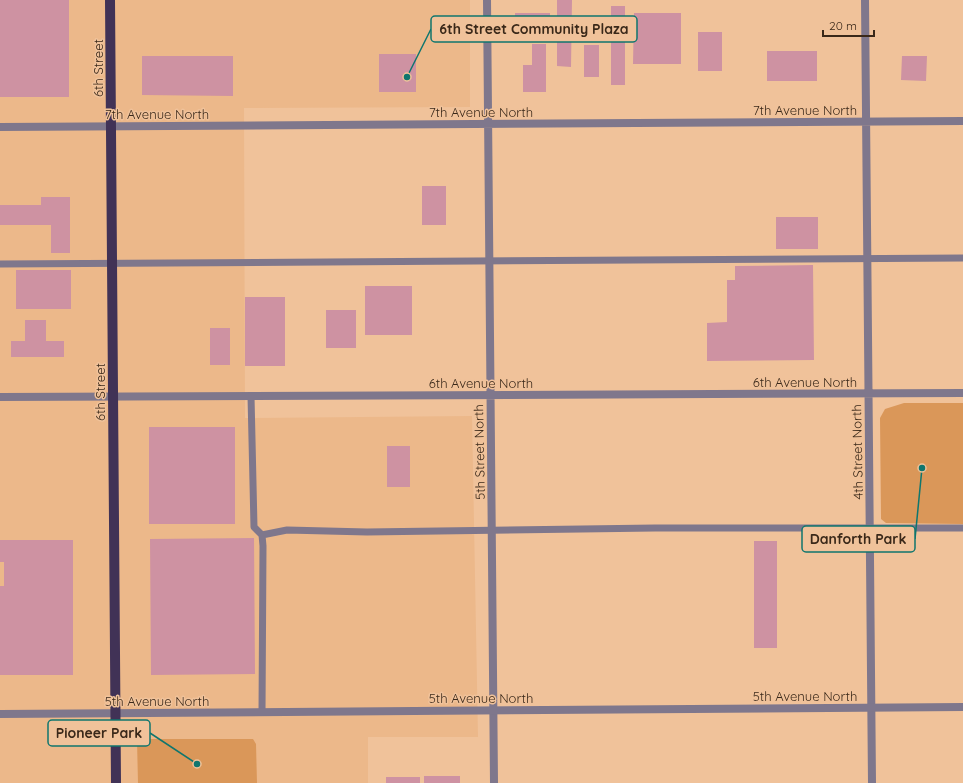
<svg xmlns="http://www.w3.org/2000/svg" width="963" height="783" viewBox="0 0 963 783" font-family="Quicksand,sans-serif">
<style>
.built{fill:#ecb88a}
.green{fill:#da9759}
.building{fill:#ce92a2}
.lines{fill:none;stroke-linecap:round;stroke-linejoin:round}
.service{stroke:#7f778c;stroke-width:7}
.minor{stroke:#7f778c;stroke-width:8}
.tertiary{stroke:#7f778c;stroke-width:8}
.primary{stroke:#413256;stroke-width:10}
.labels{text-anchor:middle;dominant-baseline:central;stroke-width:3;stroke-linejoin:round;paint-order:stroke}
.street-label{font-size:13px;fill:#3a2819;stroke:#f0c29a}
.leader{fill:none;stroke:#0f766e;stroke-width:1.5}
.callout-dot{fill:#0f766e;stroke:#f0c29a;stroke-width:1.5}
.callout{fill:#f0c29a;stroke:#0f766e;stroke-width:1.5}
.callout-label{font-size:14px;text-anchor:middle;font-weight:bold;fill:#3a2819}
</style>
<rect width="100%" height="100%" fill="#f0c29a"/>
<path class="built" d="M 0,0 L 470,0 L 470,107 L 244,108 L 245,418 L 472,416 L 478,737 L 368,737 L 368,783 L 0,783 Z"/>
<path class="green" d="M 904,403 L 963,403 L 963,524 L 886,523 L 881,519 L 880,418 L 885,409 Z
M 141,739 L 253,739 L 256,744 L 257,783 L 138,783 L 137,740 Z"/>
<path class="building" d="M 0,0 L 69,0 L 69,97 L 0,97 Z
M 557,0 L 572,0 L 571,67 L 557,66 Z
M 611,6 L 625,6 L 625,85 L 611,85 Z
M 515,13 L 550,13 L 550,37 L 515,37 Z
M 634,13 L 681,13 L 681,64 L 633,64 Z
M 698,32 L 722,32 L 722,71 L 698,71 Z
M 532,44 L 546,44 L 546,92 L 523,92 L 523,65 L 532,65 Z
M 584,45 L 599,45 L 599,77 L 584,77 Z
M 767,51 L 817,51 L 817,81 L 767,81 Z
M 379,54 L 416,54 L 416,92 L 379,92 Z
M 142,56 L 233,56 L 233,96 L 142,95 Z
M 902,56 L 927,56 L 926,81 L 901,80 Z
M 422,186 L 446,186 L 446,225 L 422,225 Z
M 41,197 L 70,197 L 70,253 L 51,253 L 51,225 L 0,225 L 0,205 L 41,205 Z
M 776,217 L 818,217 L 818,249 L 776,249 Z
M 813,265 L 814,360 L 707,361 L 707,323 L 727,322 L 727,280 L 735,280 L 735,266 Z
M 16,270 L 71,270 L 71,309 L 16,309 Z
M 365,286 L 412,286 L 412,335 L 365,335 Z
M 245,297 L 285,297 L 285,366 L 245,366 Z
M 326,310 L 356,310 L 356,348 L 326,348 Z
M 25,320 L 46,320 L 46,341 L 64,341 L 64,357 L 11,357 L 11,341 L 25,341 Z
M 210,328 L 230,328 L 230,365 L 210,365 Z
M 149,427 L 235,427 L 235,524 L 149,524 Z
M 387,446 L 410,446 L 410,487 L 387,487 Z
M 254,538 L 255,674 L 151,675 L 150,539 Z
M 0,540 L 73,540 L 73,675 L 0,675 L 0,586 L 4,586 L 4,562 L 0,562 Z
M 754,541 L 777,541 L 777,648 L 754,648 Z
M 424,776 L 460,776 L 460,783 L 424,783 Z
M 386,777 L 420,777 L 420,783 L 386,783 Z"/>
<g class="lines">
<path class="service" d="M 0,264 L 963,258
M 251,396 L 254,527 L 262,535 L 263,546 L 262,712
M 262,535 L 287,530 L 367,532 L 655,528 L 963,528"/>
<path class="minor" d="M 487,0 L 494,783
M 865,0 L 872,783
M 0,127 L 963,121
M 0,397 L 963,393"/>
<path class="tertiary" d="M 0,714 L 963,707"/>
<path class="primary" d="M 110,0 L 116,783"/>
</g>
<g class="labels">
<g class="street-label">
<text transform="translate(98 68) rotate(-90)">6th Street</text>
<text x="805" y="110">7th Avenue North</text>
<text x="481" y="112">7th Avenue North</text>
<text x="157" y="114">7th Avenue North</text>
<text x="805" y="382">6th Avenue North</text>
<text x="481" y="383">6th Avenue North</text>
<text transform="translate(100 392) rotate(-90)">6th Street</text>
<text transform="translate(479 452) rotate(-91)">5th Street North</text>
<text transform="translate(857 452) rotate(-91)">4th Street North</text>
<text x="805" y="696">5th Avenue North</text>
<text x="481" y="698">5th Avenue North</text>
<text x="157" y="701">5th Avenue North</text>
</g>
</g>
<path class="leader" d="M407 77L431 29M922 468L915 539M197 764L150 733"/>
<g class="callout-dot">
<circle cx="407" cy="77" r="4"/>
<circle cx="922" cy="468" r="4"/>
<circle cx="197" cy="764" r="4"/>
</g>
<g class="callout">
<rect x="431" y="16" width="206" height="26" rx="4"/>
<rect x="802" y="526" width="113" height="26" rx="4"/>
<rect x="48" y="720" width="102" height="26" rx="4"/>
</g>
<g class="callout-label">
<text x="534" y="34">6th Street Community Plaza</text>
<text x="858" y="544">Danforth Park</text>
<text x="99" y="738">Pioneer Park</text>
</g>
<path d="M823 30v6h51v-6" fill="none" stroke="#3a2819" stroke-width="2"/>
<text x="829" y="30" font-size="12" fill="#3a2819" stroke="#f0c29a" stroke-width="3" paint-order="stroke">20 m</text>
</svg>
